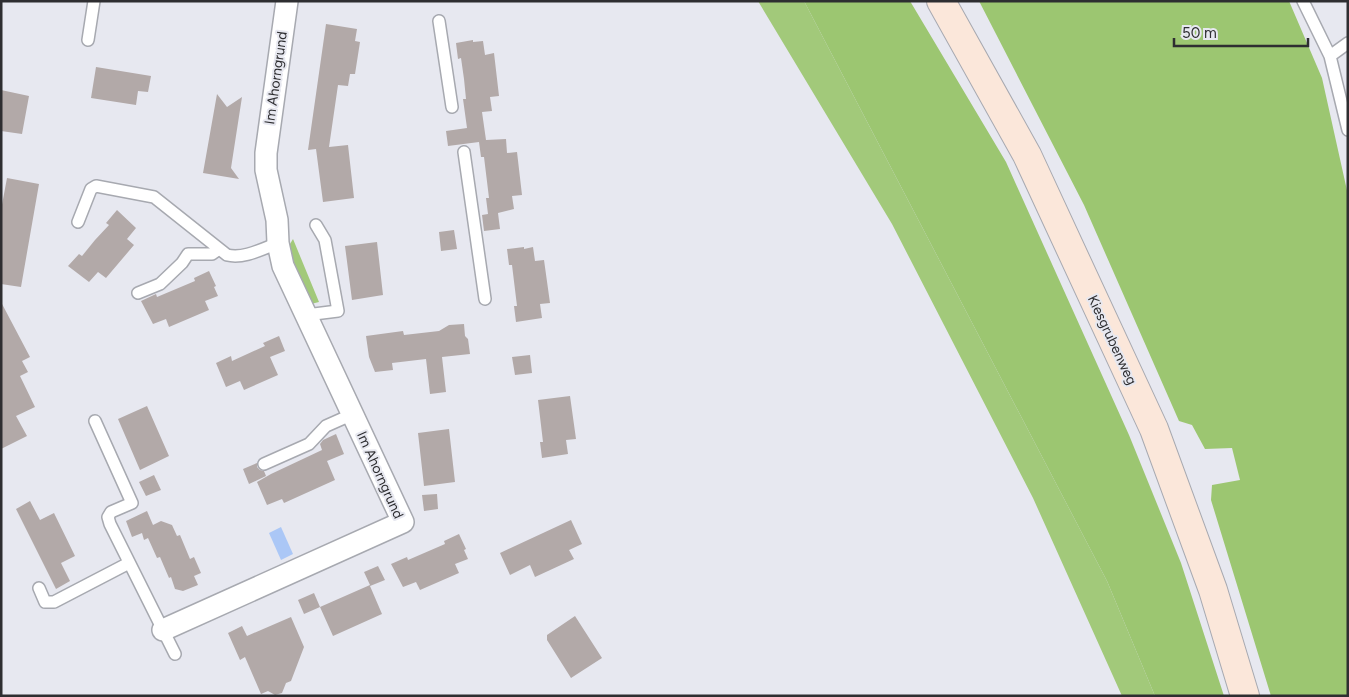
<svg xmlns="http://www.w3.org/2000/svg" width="1349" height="697" viewBox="0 0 1349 697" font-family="Figtree,sans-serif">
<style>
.green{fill:#a2c97a}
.forest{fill:#9cc671}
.water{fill:#abc7f6}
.building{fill:#b2a9a8}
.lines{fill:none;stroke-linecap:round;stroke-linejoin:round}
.service-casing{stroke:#a7a9b0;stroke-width:14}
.minor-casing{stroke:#a7a9b0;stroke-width:24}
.secondary-casing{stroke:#a7a9b0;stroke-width:30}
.service{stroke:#fff;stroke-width:11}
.minor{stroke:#fff;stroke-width:21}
.secondary{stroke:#fbe7da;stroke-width:28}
.labels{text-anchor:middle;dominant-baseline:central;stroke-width:4;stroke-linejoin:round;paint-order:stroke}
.street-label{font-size:14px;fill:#2e2e31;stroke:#e7e8f0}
</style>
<rect width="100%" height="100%" fill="#e7e8f0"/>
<path class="green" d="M 758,1 L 804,1 L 1107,581 L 1155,696 L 1122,696 L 1033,498 L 892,224 Z
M 293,239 L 319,302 L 307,305 L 287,249 Z"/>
<path class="forest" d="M 804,1 L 910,1 L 1006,162 L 1129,435 L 1181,563 L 1224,696 L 1155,696 L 1107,581 Z
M 979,1 L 1289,1 L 1322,78 L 1348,195 L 1348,696 L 1271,696 L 1211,500 L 1212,485 L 1240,480 L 1232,448 L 1205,449 L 1192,425 L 1179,421 L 1084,205 Z"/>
<path class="water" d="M 281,527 L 293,554 L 281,560 L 269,533 Z"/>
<path class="building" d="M 326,24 L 357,29 L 355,41 L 360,42 L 355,74 L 350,74 L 348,86 L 338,85 L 329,147 L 348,145 L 354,198 L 323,202 L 316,149 L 308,150 Z
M 473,40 L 473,42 L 483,41 L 485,55 L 494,53 L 499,96 L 490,97 L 492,111 L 482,112 L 486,140 L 506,139 L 507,153 L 517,152 L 522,195 L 512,196 L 514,209 L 498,213 L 500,229 L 484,231 L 482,215 L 488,214 L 486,198 L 489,198 L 484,157 L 481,157 L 479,142 L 448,146 L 446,131 L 467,128 L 463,99 L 466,99 L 464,79 L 461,58 L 458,59 L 456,43 Z
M 96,67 L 151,76 L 148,92 L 138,91 L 136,105 L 91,98 Z
M 1,90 L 29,96 L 22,134 L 1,131 Z
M 217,94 L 227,107 L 242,97 L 231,168 L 239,179 L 203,173 Z
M 7,178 L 39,184 L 21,287 L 1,284 L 1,210 Z
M 117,210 L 136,228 L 127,239 L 134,245 L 106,278 L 98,272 L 89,282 L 68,266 L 79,254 L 82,256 L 95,240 L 109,225 L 106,223 Z
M 454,230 L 457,249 L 441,251 L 439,232 Z
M 377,242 L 383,295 L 352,300 L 345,246 Z
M 524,247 L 524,249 L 533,247 L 535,261 L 544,260 L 550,303 L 540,304 L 542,318 L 516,322 L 514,306 L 517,306 L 512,265 L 509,265 L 507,249 Z
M 209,271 L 216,286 L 214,287 L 218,296 L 205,301 L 209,310 L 169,327 L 166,319 L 153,324 L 141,301 L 156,294 L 157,297 L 195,281 L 194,278 Z
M 1,302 L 30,357 L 22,361 L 28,372 L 20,376 L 35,407 L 16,416 L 27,436 L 1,449 Z
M 464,324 L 465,336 L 468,339 L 470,354 L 442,357 L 446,392 L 430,394 L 426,359 L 392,363 L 393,370 L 375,372 L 369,357 L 366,336 L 403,331 L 404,335 L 439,331 L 449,325 Z
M 279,336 L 285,351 L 270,357 L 278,375 L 244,390 L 240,381 L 226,387 L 216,363 L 231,356 L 232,361 L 265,346 L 263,343 Z
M 530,355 L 532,373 L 515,375 L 512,357 Z
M 570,396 L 576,439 L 566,440 L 568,454 L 542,458 L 540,442 L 543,442 L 538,400 Z
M 147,406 L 169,456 L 140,470 L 118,419 Z
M 449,429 L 455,482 L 424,486 L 418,433 Z
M 336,434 L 344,454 L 327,461 L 335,480 L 284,503 L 282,499 L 267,505 L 257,482 L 271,474 L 322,450 L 320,444 L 323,440 Z
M 257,463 L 257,467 L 260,470 L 264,471 L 266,476 L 249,484 L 243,469 Z
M 154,475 L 161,490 L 146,496 L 139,482 Z
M 437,494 L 438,509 L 424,511 L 422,495 Z
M 30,501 L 40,520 L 54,513 L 75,556 L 61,563 L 70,581 L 56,589 L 16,509 Z
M 147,511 L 153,525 L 161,521 L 172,525 L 177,536 L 180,535 L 190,559 L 194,557 L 201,573 L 194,576 L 198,585 L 183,591 L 175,589 L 171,577 L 169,578 L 160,557 L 157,558 L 148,538 L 144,540 L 142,533 L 132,537 L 126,521 Z
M 571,520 L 582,544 L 569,550 L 574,559 L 535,577 L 530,565 L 510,575 L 500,553 Z
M 459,534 L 466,549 L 464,550 L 468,559 L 455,564 L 459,573 L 420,590 L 416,582 L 403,587 L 391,564 L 407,557 L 408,560 L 445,544 L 444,541 Z
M 378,566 L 385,580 L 370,586 L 382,614 L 333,636 L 320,607 L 304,614 L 298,600 L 314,593 L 320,607 L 370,585 L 364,572 Z
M 575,616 L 602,658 L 571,678 L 547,640 L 547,635 Z
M 291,617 L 304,647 L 291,681 L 286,683 L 282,693 L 275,695 L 268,691 L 261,694 L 245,657 L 240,660 L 228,633 L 242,626 L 247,636 Z"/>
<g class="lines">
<g class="service-casing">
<path id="service" d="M 1303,1 L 1330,56 L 1348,130
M 439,21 L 452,107
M 88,40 L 94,1
M 1330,56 L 1348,43
M 464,152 L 485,299
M 78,222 L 91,189 L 96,186 L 154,197 L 227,255 C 244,259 262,249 278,243
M 138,293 L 160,284 L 182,263 L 188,254 L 212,254 L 219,249
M 306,315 L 338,311 L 325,240 L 316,225
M 95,421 L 132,503 L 111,512 L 108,517 L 110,524 L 175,654
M 264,464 L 309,444 L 326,426 L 353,414
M 39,588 L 45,602 L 54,602 L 129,563"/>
</g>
<g class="minor-casing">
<path id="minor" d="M 163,630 L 403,522 L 283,266 L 278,243 L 277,220 L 266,170 L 266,153 L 287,1"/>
</g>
<g class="secondary-casing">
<path id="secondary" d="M 941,1 L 1027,155 L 1154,429 L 1213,590 L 1245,696"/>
</g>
<use href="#service" class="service"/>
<use href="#minor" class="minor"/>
<use href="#secondary" class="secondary"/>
</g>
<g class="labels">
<g class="street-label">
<text transform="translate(276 78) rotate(-82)">Im Ahorngrund</text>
<text transform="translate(1112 340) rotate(65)">Kiesgrubenweg</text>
<text transform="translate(380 475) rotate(66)">Im Ahorngrund</text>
</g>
</g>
<rect width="1349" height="697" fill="none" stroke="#2e2e31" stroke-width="5"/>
<path d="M1174 38v8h134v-8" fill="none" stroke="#2e2e31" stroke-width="2.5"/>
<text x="1182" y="38" font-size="15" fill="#2e2e31" stroke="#e7e8f0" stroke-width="4" paint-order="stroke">50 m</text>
</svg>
